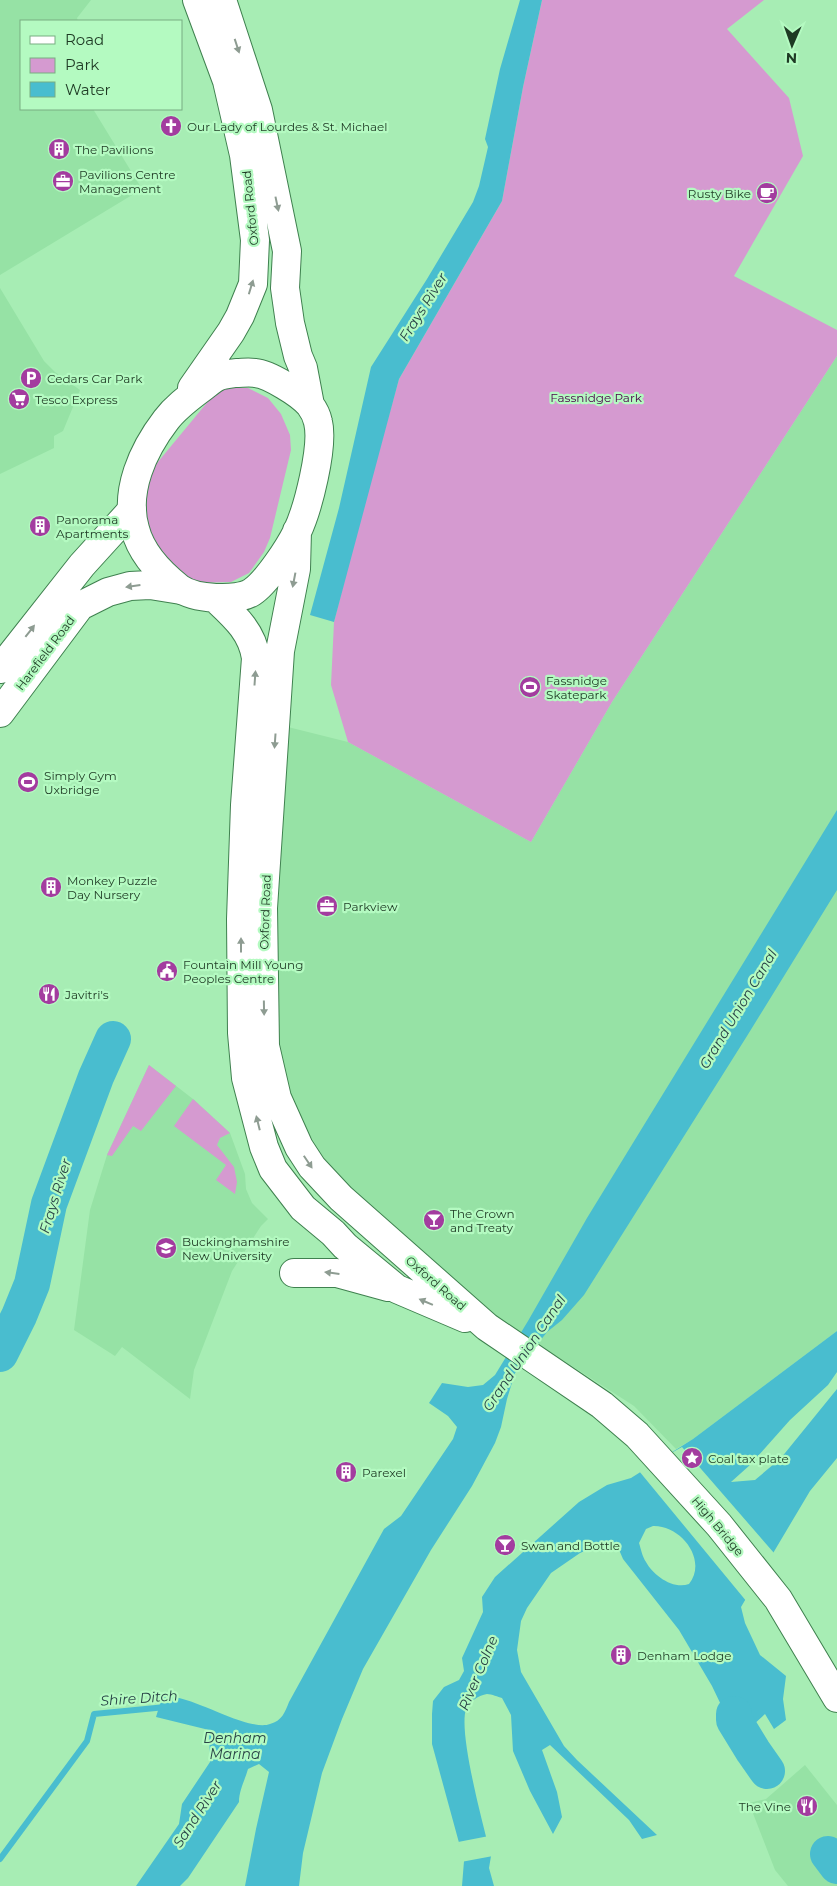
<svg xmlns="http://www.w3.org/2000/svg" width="837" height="1886" viewBox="0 0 837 1886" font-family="Montserrat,sans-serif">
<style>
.built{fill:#96e2a5}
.green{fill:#d59ad0}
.water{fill:#49bdcf;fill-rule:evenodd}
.pier{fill:#a7edb4}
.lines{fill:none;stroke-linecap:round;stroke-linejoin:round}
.stream{stroke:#49bdcf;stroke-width:6}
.river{stroke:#49bdcf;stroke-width:36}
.secondary-casing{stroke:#3f814f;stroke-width:30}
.primary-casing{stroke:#3f814f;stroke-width:30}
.secondary{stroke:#fff;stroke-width:28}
.primary{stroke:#fff;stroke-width:28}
.oneway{fill:#8e9c92}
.labels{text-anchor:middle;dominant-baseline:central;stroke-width:4.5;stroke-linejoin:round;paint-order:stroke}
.poi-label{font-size:12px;fill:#1e3a24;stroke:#b4fac1;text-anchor:start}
.street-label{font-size:12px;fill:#1e3a24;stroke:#b4fac1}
.park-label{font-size:12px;fill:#490048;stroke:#b4fac1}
.water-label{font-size:14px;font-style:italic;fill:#294347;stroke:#b4fac1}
</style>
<rect width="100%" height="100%" fill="#a7edb4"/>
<path class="built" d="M 0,0 L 91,0 L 77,18 L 78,21 L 21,21 L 21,109 L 93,109 L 142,189 L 0,275 Z
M 0,288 L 44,361 L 55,372 L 80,390 L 63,431 L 54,436 L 54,448 L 0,474 Z
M 837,356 L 837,1331 L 693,1439 L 676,1449 L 634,1406 L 490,1313 L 338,1180 L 291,1105 L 271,1039 L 272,963 L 288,727 L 348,742 L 531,842 L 612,702 Z
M 149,1065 L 193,1099 L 230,1133 L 245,1174 L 246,1189 L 252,1203 L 268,1219 L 261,1226 L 232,1271 L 194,1370 L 190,1399 L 122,1347 L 115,1356 L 74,1330 L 90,1210 L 107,1155 Z
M 805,1765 L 837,1805 L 837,1886 L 788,1886 L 775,1870 L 749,1803 L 766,1799 Z"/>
<path class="green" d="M 542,0 L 764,0 L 727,29 L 789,98 L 803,156 L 734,276 L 837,330 L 837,356 L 612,702 L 531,842 L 348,742 L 331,685 L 334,622 L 359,523 L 399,379 L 502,201 L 523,87 Z
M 225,387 L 248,388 L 268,398 L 281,414 L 290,435 L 291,450 L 270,538 L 264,552 L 249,573 L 231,582 L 196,583 L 173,571 L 146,543 L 143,480 L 210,399 Z
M 149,1065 L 176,1086 L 141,1131 L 133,1126 L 112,1156 L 107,1155 Z
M 193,1099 L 230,1133 L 220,1138 L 217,1145 L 234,1167 L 237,1182 L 235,1194 L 216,1180 L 226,1165 L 174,1126 Z"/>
<path class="water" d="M 520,0 L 542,0 L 523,87 L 502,201 L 399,379 L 334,622 L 310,615 L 339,508 L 371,367 L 427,279 L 473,202 L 479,186 L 488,147 L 485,139 L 500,69 Z
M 837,810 L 837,890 L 747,1036 L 584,1295 L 562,1320 L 547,1332 L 515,1373 L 507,1399 L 501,1427 L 495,1443 L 472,1486 L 431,1550 L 363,1669 L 342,1719 L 322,1773 L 303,1853 L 299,1886 L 245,1886 L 256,1829 L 269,1772 L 259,1764 L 248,1769 C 245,1780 239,1790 239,1802 L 188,1878 L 180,1886 L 136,1886 L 179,1824 L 182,1804 L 210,1762 L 209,1730 L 156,1717 L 163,1694 C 176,1697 188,1700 200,1705 C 217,1711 254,1730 270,1724 C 282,1721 285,1712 289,1702 L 384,1529 L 401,1516 L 453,1439 L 457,1427 L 448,1416 L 429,1403 L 442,1383 L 468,1387 L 483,1385 L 495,1375 L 528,1321 L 587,1218 Z
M 103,1035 L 122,1044 L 105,1080 L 85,1073 Z
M 837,1331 L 837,1372 L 828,1385 L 790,1420 L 750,1465 L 731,1482 L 755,1480 L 781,1458 L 837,1389 L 837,1458 L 810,1491 L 741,1607 L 745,1623 L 760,1655 L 786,1676 L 783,1699 L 786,1720 L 774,1729 L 765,1714 L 752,1726 L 765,1751 L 749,1763 L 721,1728 L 723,1709 L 712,1686 L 679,1630 L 623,1559 L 617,1545 L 606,1542 L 580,1553 L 551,1573 L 527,1608 L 521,1621 L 517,1650 L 521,1672 L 564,1746 L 577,1760 L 657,1835 L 642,1839 L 629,1820 L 550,1745 L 542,1750 L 557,1792 L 562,1817 L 553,1834 L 530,1791 L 513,1751 L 511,1715 L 502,1698 C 498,1697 492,1694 487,1694 C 479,1695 469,1702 466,1709 C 458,1734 484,1827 491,1856 L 489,1868 L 494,1886 L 462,1886 L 464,1861 L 432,1744 L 432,1714 L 433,1701 L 444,1687 L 459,1680 L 464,1671 L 462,1658 L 483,1612 L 482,1597 L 495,1577 L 579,1502 L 607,1485 L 631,1478 L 693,1439 ZM 653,1526 C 681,1525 708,1560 689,1584 C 673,1590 653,1575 646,1562 C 642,1556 641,1549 639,1543 L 646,1529 Z"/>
<path class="pier" d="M 682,1447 L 774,1553 L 747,1602 L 639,1471 Z
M 489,1836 L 493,1856 L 461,1862 L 458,1842 Z"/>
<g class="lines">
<path class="stream" d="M 0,1859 L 87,1741 L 94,1714 L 166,1707"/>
<path class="river" d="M 0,1354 L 19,1316 L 32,1284 L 49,1204 L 96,1077 L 113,1039
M 734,1714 L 734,1720 L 753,1751 L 767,1771
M 828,1854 L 837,1866"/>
<g class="secondary-casing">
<path id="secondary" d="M 0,669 L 82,565 L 132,510
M 0,713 L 80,606 L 108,592 L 130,586 L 150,585 L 181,590"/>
</g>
<g class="primary-casing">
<path id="primary" d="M 222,0 L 258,110 L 287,251 L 285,288 L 290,323 L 298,356 L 303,368 L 310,405
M 236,373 C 242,373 249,372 255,373 C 269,374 301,394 310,405 C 313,409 317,417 318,422 C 324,446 308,509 297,532 C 289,548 267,582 252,592 C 237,602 194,599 179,588 C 160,573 141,553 135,529 C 124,491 143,450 166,420 C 175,408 187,399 199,390 C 205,386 211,380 217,377 C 223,374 230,374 236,373 Z
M 192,388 L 231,332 L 240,316 L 253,284 L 255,240 L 244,155 L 227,81 L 197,0
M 297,531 L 296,569 L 280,651 L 263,908 L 265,1046 L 277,1098 L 299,1147 L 312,1167 L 341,1198 L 487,1327 L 602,1405 L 637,1435 L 719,1525 L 778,1599 L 837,1698
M 215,598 C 234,616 252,631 256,658 L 245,805 L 241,919 L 242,1033 L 246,1078 L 264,1147 L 273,1169 L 303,1208 L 333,1233 L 345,1246 L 397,1289 L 465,1318
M 294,1273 L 337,1273 L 388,1287"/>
</g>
<use href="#secondary" class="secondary"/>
<use href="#primary" class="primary"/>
</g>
<defs><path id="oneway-solid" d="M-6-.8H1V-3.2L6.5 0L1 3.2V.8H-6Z" transform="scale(1.25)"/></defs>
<g class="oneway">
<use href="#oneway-solid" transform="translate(237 46) rotate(72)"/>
<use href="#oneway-solid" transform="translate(277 204) rotate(78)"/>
<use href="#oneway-solid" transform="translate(251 287) rotate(-73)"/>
<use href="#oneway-solid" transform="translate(294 580) rotate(101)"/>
<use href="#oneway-solid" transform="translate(133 586) rotate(172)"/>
<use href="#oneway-solid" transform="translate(30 631) rotate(-52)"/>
<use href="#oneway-solid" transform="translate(255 678) rotate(-86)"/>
<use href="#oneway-solid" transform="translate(275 741) rotate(94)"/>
<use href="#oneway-solid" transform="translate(241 945) rotate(-90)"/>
<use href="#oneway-solid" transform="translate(264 1008) rotate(89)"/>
<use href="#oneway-solid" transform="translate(258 1123) rotate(-104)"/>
<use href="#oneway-solid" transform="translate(308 1162) rotate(56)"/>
<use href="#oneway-solid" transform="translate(332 1273) rotate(-173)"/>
<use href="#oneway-solid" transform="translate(426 1302) rotate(-157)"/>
</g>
<defs>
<g id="church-disc" transform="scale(1.125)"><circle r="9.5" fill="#a33c9f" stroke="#b4fac1"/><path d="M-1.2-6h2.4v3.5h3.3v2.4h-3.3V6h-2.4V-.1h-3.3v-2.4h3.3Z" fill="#fff"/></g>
<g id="building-disc" transform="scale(1.125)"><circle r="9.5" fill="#a33c9f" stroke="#b4fac1"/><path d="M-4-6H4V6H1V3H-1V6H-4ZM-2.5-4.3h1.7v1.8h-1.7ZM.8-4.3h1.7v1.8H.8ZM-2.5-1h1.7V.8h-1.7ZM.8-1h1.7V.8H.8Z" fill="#fff"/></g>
<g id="office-disc" transform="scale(1.125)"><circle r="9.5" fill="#a33c9f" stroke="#b4fac1"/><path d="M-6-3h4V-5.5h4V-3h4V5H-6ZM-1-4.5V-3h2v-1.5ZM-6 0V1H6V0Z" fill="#fff"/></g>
<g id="cafe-disc" transform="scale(1.125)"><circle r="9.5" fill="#a33c9f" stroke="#b4fac1"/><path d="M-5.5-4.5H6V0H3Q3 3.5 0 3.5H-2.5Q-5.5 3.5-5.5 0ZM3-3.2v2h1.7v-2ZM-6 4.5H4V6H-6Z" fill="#fff"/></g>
<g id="parking-disc" transform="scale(1.125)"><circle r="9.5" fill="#a33c9f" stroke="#b4fac1"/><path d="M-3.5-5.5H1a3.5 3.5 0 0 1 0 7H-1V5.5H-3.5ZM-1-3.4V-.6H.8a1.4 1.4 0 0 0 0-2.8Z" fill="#fff"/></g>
<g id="supermarket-disc" transform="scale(1.125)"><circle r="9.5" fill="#a33c9f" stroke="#b4fac1"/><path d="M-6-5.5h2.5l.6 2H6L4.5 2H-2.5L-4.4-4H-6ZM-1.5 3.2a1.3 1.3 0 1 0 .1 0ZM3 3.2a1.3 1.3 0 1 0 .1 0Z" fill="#fff"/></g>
<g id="stadium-disc" transform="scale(1.125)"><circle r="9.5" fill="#a33c9f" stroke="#b4fac1"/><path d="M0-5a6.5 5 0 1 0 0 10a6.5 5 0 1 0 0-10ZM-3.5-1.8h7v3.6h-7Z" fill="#fff"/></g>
<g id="civic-disc" transform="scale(1.125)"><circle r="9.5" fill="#a33c9f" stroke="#b4fac1"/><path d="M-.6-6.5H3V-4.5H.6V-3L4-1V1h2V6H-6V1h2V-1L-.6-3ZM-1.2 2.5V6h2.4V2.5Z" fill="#fff"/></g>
<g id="restaurant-disc" transform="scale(1.125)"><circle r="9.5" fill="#a33c9f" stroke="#b4fac1"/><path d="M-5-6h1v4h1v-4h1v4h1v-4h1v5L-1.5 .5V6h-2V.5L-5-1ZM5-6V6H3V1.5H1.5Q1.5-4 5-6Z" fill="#fff"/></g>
<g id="bar-disc" transform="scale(1.125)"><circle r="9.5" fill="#a33c9f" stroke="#b4fac1"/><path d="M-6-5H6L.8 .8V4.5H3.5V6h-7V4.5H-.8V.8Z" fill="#fff"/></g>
<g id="university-disc" transform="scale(1.125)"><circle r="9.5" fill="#a33c9f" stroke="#b4fac1"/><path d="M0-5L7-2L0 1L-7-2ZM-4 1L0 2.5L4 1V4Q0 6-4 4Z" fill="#fff"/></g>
<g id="sight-disc" transform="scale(1.125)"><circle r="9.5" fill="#a33c9f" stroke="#b4fac1"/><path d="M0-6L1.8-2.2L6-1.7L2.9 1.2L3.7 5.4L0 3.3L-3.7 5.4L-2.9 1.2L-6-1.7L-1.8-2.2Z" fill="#fff"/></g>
</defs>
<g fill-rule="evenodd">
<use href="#church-disc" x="171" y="126"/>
<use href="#building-disc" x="59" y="149"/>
<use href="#office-disc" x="63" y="181"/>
<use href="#cafe-disc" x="767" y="193"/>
<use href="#parking-disc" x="31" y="378"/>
<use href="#supermarket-disc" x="19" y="399"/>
<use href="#building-disc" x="40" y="526"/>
<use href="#stadium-disc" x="530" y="687"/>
<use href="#stadium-disc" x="28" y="782"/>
<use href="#building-disc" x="51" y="887"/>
<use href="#office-disc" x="327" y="906"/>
<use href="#civic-disc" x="167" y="971"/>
<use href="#restaurant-disc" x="49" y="994"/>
<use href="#bar-disc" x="434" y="1220"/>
<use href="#university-disc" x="166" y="1248"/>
<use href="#sight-disc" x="692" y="1458"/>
<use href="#building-disc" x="346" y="1472"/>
<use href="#bar-disc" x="505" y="1545"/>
<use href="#building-disc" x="621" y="1655"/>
<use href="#restaurant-disc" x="807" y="1806"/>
</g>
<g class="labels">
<g class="poi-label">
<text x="187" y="126">Our Lady of Lourdes &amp; St. Michael</text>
<text x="75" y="149">The Pavilions</text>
<text x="79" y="174">Pavilions Centre<tspan x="79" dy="14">Management</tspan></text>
<text x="751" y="193" text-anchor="end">Rusty Bike</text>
<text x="47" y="378">Cedars Car Park</text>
<text x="35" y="399">Tesco Express</text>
<text x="56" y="519">Panorama<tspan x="56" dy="14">Apartments</tspan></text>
<text x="546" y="680">Fassnidge<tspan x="546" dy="14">Skatepark</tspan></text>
<text x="44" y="775">Simply Gym<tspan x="44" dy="14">Uxbridge</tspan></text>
<text x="67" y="880">Monkey Puzzle<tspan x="67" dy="14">Day Nursery</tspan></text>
<text x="343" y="906">Parkview</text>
<text x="183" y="964">Fountain Mill Young<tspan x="183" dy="14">Peoples Centre</tspan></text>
<text x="65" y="994">Javitri's</text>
<text x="450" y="1213">The Crown<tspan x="450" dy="14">and Treaty</tspan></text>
<text x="182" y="1241">Buckinghamshire<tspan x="182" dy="14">New University</tspan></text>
<text x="708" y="1458">Coal tax plate</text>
<text x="362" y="1472">Parexel</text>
<text x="521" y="1545">Swan and Bottle</text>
<text x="637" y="1655">Denham Lodge</text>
<text x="791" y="1806" text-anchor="end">The Vine</text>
</g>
<g class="street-label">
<text transform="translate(250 208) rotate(-96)">Oxford Road</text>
<text transform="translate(45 653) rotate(-53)">Harefield Road</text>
<text transform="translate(265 912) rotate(-88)">Oxford Road</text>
<text transform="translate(436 1283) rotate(41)">Oxford Road</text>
<text transform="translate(718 1526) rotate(50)">High Bridge</text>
</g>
<g class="park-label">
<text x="596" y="397">Fassnidge Park</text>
</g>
<g class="water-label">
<text transform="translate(423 307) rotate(-58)">Frays River</text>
<text transform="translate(738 1009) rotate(-59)">Grand Union Canal</text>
<text transform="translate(55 1196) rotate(-73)">Frays River</text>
<text transform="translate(524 1353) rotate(-56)">Grand Union Canal</text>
<text transform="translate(478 1673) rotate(-67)">River Colne</text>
<text transform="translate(139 1698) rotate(-4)">Shire Ditch</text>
<text x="235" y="1738">Denham<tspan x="235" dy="16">Marina</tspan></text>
<text transform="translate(197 1814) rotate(-57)">Sand River</text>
</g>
</g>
<rect x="20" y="20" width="162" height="90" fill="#b4fac1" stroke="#78ad82"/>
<rect x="30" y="36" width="25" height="8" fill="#ffffff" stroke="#78ad82"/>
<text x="65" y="45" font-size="15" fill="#1e3a24">Road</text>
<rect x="30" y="58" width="25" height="15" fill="#d59ad0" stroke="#78ad82"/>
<text x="65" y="70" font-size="15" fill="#1e3a24">Park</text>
<rect x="30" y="82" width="25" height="15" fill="#49bdcf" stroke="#78ad82"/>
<text x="65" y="95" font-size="15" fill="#1e3a24">Water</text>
<g transform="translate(792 45) rotate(182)" stroke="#b4fac1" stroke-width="4" paint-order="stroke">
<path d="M0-4L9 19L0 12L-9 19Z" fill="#1e3a24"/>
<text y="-8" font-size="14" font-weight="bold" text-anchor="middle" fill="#1e3a24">N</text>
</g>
</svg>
